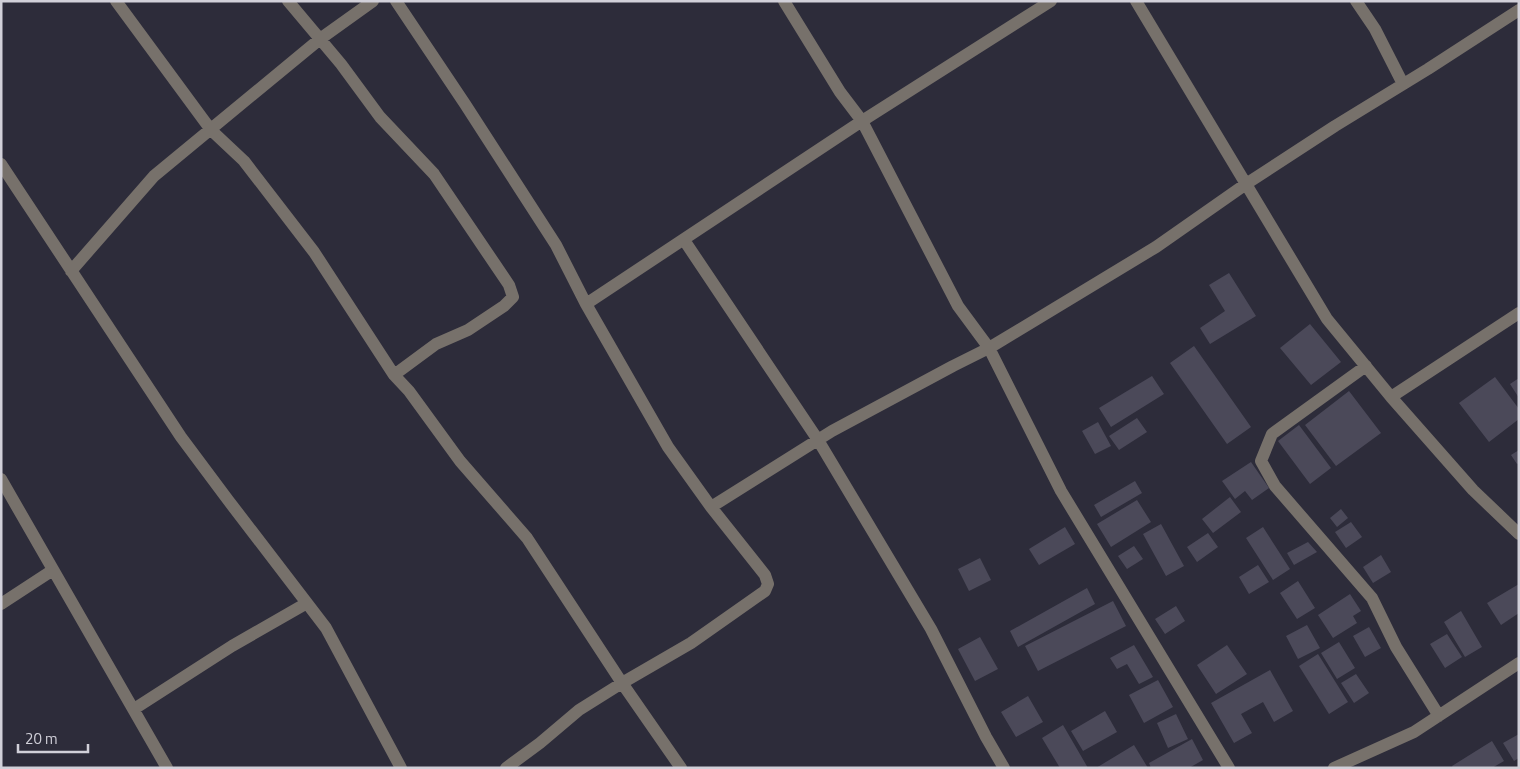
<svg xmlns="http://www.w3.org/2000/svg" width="1520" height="769" viewBox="0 0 1520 769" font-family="'Titillium Web',sans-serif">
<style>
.building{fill:#4b4959}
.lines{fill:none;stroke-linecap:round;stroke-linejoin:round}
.minor{stroke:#77716b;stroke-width:12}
</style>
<rect width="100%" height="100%" fill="#2d2c3a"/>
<path class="building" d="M 1229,273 L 1256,316 L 1210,344 L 1200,328 L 1225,311 L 1209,285 Z
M 1310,324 L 1341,362 L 1311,385 L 1280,348 Z
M 1194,346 L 1251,427 L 1227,444 L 1170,363 Z
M 1152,376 L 1164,394 L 1111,427 L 1099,408 Z
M 1495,377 L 1519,409 L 1519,419 L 1489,442 L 1459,403 Z
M 1519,378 L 1519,398 L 1510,384 Z
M 1349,391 L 1381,433 L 1336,466 L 1305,425 Z
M 1137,418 L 1147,432 L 1119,450 L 1109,436 Z
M 1098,422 L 1111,446 L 1095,454 L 1082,431 Z
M 1299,425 L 1331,468 L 1310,484 L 1278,441 Z
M 1519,450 L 1519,463 L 1517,464 L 1511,455 Z
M 1251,462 L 1269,488 L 1252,500 L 1245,491 L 1235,499 L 1222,481 Z
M 1135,481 L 1142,493 L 1101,517 L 1094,505 Z
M 1230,497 L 1241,512 L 1213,533 L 1202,519 Z
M 1137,500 L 1151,522 L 1111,547 L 1097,524 Z
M 1341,509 L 1348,518 L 1337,527 L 1330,518 Z
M 1351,522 L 1362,537 L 1346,548 L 1335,532 Z
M 1161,524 L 1184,566 L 1166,576 L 1143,534 Z
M 1065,527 L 1075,544 L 1039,565 L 1029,549 Z
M 1263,527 L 1290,569 L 1273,580 L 1246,538 Z
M 1208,533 L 1218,547 L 1197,562 L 1187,547 Z
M 1308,542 L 1317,552 L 1294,565 L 1287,553 Z
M 1134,546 L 1143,559 L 1127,569 L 1118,556 Z
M 1381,555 L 1391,572 L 1373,583 L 1363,567 Z
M 980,558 L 991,580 L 969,591 L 958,569 Z
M 1258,565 L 1269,582 L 1249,594 L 1239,577 Z
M 1298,581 L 1315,608 L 1297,619 L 1280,593 Z
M 1519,584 L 1519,613 L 1501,625 L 1487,603 Z
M 1087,588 L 1095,604 L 1018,647 L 1010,631 Z
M 1350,594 L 1361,611 L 1353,616 L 1357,623 L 1333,638 L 1318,615 Z
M 1113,601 L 1126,626 L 1038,671 L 1025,646 Z
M 1176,606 L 1185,621 L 1165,634 L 1155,619 Z
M 1461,611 L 1482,647 L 1465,657 L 1444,622 Z
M 1307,625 L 1320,648 L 1298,659 L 1286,636 Z
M 1369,627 L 1381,648 L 1365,657 L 1353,636 Z
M 1447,634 L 1462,657 L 1445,668 L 1430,644 Z
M 980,637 L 998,669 L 975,681 L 958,649 Z
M 1339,642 L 1355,668 L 1337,679 L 1321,653 Z
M 1134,645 L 1153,677 L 1139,684 L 1127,664 L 1117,669 L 1110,658 Z
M 1227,645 L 1247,674 L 1216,694 L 1197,665 Z
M 1318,654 L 1348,702 L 1329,714 L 1299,666 Z
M 1270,670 L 1293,711 L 1274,722 L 1263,702 L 1241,714 L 1252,733 L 1234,743 L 1211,703 Z
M 1356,674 L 1369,693 L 1354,703 L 1341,683 Z
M 1158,680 L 1173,707 L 1144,723 L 1129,695 Z
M 1028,696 L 1043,722 L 1016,737 L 1001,712 Z
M 1105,711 L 1117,732 L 1083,751 L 1071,731 Z
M 1176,714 L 1188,739 L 1168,748 L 1157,723 Z
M 1063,725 L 1088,768 L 1060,768 L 1042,738 Z
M 1519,734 L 1519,758 L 1514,761 L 1503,743 Z
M 1192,739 L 1203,760 L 1189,768 L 1151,768 L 1149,763 Z
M 1492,741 L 1504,761 L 1492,768 L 1453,768 L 1452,766 Z
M 1134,745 L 1148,768 L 1096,768 Z"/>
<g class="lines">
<path class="minor" d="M 116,1 L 211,130 L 244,161 L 314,252 L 394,375 L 409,391 L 460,461 L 527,538 L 622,683 L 681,768
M 288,1 L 341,64 L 380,117 L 434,174 L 509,285 L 513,297 L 504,306 L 468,330 L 436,344 L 394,375
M 396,1 L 465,104 L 556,245 L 586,304 L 668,447 L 711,507 L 765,575 L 768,584 L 765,591 L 691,643 L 622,683 L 579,710 L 540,743 L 506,768
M 784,1 L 840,92 L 862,121 L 958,306 L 989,348 L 1061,491 L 1229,768
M 1136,1 L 1327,319 L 1391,397 L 1473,490 L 1519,534
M 1356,1 L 1375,29 L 1403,84
M 1,164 L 181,437 L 228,500 L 326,628 L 401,768
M 684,240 L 818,440 L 931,629 L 986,737 L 1004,768
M 71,271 L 154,176 L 320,39 L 373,1
M 586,304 L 862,121 L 1051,1
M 1366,366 L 1272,434 L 1261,461 L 1275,486 L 1372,598 L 1396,647 L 1439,716
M 1391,397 L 1519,313
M 1,479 L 167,768
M 711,507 L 832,431 L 953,366 L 989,348 L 1156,247 L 1246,184 L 1335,126 L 1428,69 L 1519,10
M 1,604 L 53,570
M 134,709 L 232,646 L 307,603
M 1334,768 L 1414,732 L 1519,663"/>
</g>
<rect width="1520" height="769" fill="none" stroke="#d1d0d9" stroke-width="5"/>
<path d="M18 744v8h70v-8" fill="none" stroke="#d1d0d9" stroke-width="2.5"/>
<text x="25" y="744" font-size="15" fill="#d1d0d9" stroke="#2d2c3a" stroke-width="4" paint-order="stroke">20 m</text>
</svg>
